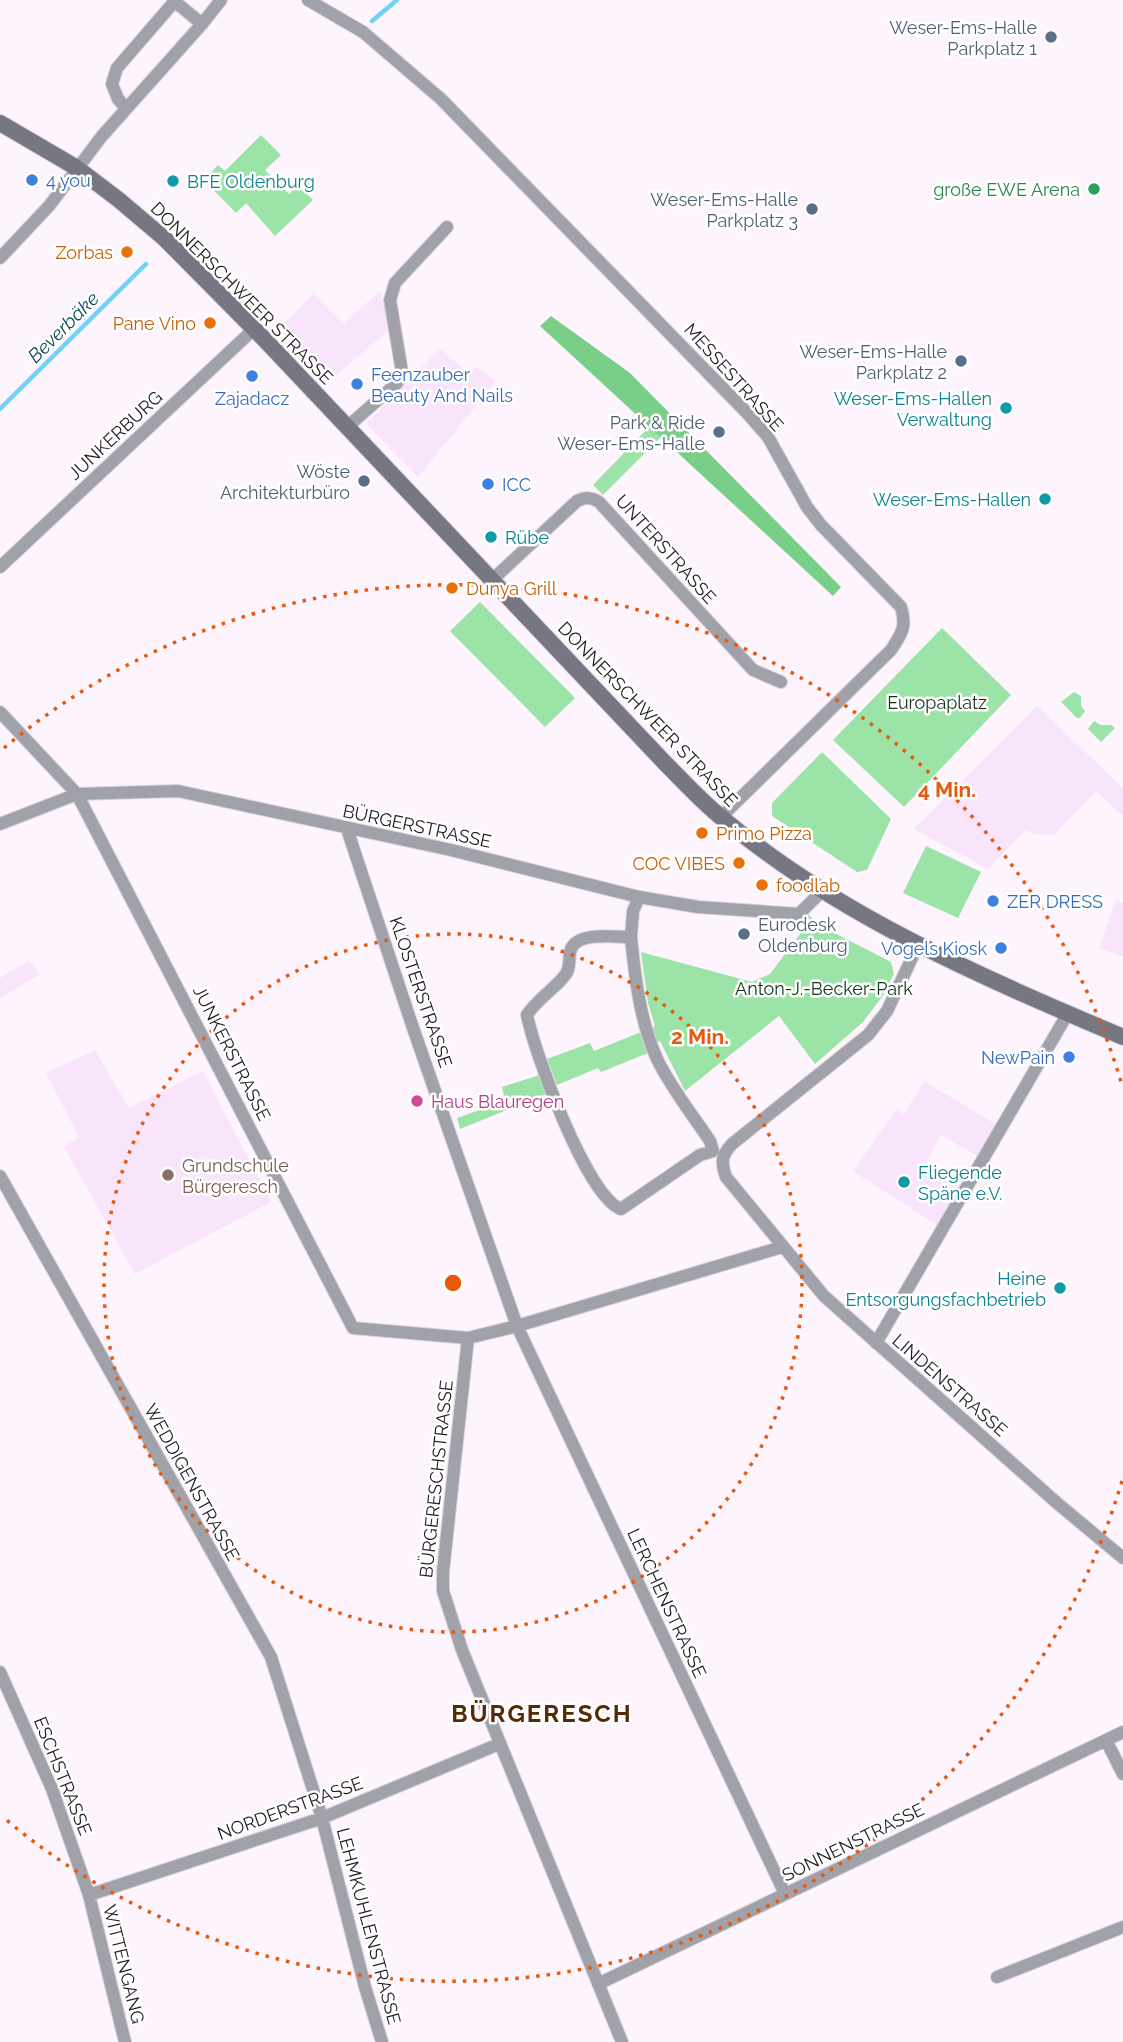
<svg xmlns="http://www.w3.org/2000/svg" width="1123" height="2042" viewBox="0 0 1123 2042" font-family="Raleway,sans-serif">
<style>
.built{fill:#f8e4fb}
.green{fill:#9ce3a7}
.forest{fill:#7acf88}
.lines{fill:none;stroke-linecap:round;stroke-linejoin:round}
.stream{stroke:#70d3f5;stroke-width:4.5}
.minor-casing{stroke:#dad1db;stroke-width:14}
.secondary-casing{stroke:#dad1db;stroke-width:18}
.minor{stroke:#a0a1a9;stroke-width:12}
.secondary{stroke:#767783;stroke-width:16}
.ring{fill:none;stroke:#e8590c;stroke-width:3.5;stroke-dasharray:3.5 7}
.service-dot{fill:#5c6f8a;stroke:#fff;stroke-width:2.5}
.shop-dot{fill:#3f7fe0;stroke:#fff;stroke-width:2.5}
.culture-dot{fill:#0f9aa8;stroke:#fff;stroke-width:2.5}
.leisure-dot{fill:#2e9e5b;stroke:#fff;stroke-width:2.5}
.food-dot{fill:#e8710a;stroke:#fff;stroke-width:2.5}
.hotel-dot{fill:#d1479c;stroke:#fff;stroke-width:2.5}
.education-dot{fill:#8d6e63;stroke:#fff;stroke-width:2.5}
.labels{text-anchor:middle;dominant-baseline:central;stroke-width:5;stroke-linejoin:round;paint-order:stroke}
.service-label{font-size:18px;fill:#4e5e75;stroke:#fff;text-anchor:end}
.shop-label{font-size:18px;fill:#366cbe;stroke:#fff;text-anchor:start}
.culture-label{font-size:18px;fill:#0d838f;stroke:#fff;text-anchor:start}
.leisure-label{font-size:18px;fill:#27864d;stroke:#fff;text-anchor:end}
.food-label{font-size:18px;fill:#c56008;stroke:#fff;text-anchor:end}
.street-label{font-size:18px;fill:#211c22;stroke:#fff}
.park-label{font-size:18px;fill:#13361a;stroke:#fff}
.hotel-label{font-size:18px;fill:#b23c85;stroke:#fff;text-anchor:start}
.education-label{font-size:18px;fill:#785e54;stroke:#fff;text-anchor:start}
.water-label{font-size:19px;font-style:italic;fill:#0e495a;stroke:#fff}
.district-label{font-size:24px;font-weight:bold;letter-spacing:2px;fill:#562a05;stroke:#fff}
.centre{fill:#e8590c;stroke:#fff;stroke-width:3.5}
.ring-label{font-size:21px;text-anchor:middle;font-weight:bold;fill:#e8590c;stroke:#fff;stroke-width:5;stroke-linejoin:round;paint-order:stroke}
</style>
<rect width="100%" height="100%" fill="#fdf4fe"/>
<path class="built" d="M 380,291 L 391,328 L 330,381 L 280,328 L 313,294 L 343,324 Z
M 440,349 L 470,374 L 476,367 L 496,381 L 418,477 L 366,424 Z
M 1037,706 L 1123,788 L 1123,816 L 1096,791 L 1054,835 L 1033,834 L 1026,830 L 988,869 L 914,829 Z
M 1116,900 L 1123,903 L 1123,956 L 1099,948 Z
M 29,960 L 40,974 L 0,998 L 0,978 Z
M 95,1050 L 129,1108 L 203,1071 L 271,1202 L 135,1274 L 64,1147 L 79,1137 L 46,1073 Z
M 924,1081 L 1002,1128 L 984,1160 L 941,1135 L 926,1164 L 967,1189 L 943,1229 L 853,1171 L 896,1110 L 904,1114 Z"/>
<path class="green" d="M 261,135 L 281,155 L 265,170 L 289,194 L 305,179 L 313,187 L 306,193 L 313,200 L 275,236 L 246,203 L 236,213 L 204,180 L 218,165 L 225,171 Z
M 650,426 L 661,437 L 603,495 L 593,485 Z
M 480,602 L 575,698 L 545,727 L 450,631 Z
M 942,628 L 1011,695 L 904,807 L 833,740 Z
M 1074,692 L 1081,696 L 1081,706 L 1085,711 L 1080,718 L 1077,718 L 1061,702 Z
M 1094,721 L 1101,725 L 1111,725 L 1115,728 L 1101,742 L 1088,729 Z
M 822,752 L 891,819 L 867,870 L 857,872 L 772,816 L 772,803 Z
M 926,846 L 981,872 L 958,918 L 903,893 Z
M 808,914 L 819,925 L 891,962 L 894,974 L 882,997 L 863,1022 L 815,1064 L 779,1016 L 685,1091 L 660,1041 L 655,1043 L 650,1029 L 655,1026 L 648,1003 L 641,952 L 752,982 L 770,974 L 803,930 Z
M 641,1032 L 648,1053 L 601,1072 L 598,1068 L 557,1085 L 547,1059 L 590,1043 L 594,1051 Z
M 540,1075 L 549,1093 L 460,1129 L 457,1118 L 505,1101 L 502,1087 Z"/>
<path class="forest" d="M 551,316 L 630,373 L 841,587 L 833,596 L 540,326 Z"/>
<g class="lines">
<path class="stream" d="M 372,21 L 397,0
M 0,409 L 146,264"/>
<g class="minor-casing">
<path id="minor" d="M 173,0 L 202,24
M 308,0 L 363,32 L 441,99 L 747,413 L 768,437 L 807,507 L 821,525 L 901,607 C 907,627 902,633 891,650 L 721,817
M 126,108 L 118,99 L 112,84 L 117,68 L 174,2
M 0,258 L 49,206 L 102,136 L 202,24 L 221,0
M 346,428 L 397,383 L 402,372 L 390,300 L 395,283 L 447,227
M 0,567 L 254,329
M 492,580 L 577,501 C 586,497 591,497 599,502 L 753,670 L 781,682
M 0,712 L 77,794 L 353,1328 L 468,1338
M 0,824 L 77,794 L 178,791 L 451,850 L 639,897 L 698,907 L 799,914 L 822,891
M 347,829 L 413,1028 L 517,1326 L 785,1894
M 631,937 C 635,978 640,1021 657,1059 C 671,1088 692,1114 710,1141 L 713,1151 L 700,1155 L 621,1209 C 587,1197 534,1052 527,1015 C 537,999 555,989 566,974 C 572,965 567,956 572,947 C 581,932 615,937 631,937 L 633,911 L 639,897
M 918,945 L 887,1011 L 868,1035 L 732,1144 C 721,1156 721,1162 726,1177 L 824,1296 L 1057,1503 L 1123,1558
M 0,1176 L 271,1657 L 322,1818 L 365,1987 L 382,2042
M 876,1343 L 1068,1013
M 0,1672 L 52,1789 L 89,1895 L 125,2042
M 1106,1740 L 1123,1774
M 89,1895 L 322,1818 L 499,1744
M 997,1977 L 1123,1927
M 598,1984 L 1123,1732
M 622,2042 L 462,1650 L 443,1591 L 443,1572 L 468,1338 L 517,1326 L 782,1247"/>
</g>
<g class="secondary-casing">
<path id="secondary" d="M 0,123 L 77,168 L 119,200 L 165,239 L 265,340 L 664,762 C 683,781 701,801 722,818 C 840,917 982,977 1123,1037"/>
</g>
<use href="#minor" class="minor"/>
<use href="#secondary" class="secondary"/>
</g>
<g class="ring">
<circle cx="453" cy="1283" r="349"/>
<path d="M1122 1481A698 698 0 0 1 4 1818M4 748A698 698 0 0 1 1122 1085"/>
</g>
<g class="service-dot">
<circle cx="1051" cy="37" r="7"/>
<circle cx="812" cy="209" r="7"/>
<circle cx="961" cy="361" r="7"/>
<circle cx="719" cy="432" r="7"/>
<circle cx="364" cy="481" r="7"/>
<circle cx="744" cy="934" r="7"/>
</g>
<g class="shop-dot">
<circle cx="32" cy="180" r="7"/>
<circle cx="252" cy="376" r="7"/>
<circle cx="357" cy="384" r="7"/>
<circle cx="488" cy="484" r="7"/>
<circle cx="993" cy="901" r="7"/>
<circle cx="1001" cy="948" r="7"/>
<circle cx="1069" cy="1057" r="7"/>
</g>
<g class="culture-dot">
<circle cx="173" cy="181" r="7"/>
<circle cx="1006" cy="408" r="7"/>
<circle cx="1045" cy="499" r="7"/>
<circle cx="491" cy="537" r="7"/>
<circle cx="904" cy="1182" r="7"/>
<circle cx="1060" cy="1288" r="7"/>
</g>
<circle class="leisure-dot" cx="1094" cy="189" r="7"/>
<g class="food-dot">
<circle cx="127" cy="252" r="7"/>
<circle cx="210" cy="323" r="7"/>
<circle cx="452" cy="588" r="7"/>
<circle cx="702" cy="833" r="7"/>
<circle cx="739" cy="863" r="7"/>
<circle cx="762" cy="885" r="7"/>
</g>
<circle class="hotel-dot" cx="417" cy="1101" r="7"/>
<circle class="education-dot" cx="168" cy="1175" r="7"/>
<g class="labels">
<g class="service-label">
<text x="1037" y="27">Weser-Ems-Halle<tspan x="1037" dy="21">Parkplatz 1</tspan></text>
<text x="798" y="199">Weser-Ems-Halle<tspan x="798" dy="21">Parkplatz 3</tspan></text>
<text x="947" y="351">Weser-Ems-Halle<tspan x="947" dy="21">Parkplatz 2</tspan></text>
<text x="705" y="422">Park &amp; Ride<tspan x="705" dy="21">Weser-Ems-Halle</tspan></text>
<text x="350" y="471">Wöste<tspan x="350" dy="21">Architekturbüro</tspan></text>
<text x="758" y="924" text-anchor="start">Eurodesk<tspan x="758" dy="21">Oldenburg</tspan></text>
</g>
<g class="shop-label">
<text x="46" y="180">4 you</text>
<text x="371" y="374">Feenzauber<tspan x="371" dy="21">Beauty And Nails</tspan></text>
<text x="252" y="398" text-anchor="middle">Zajadacz</text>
<text x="502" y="484">ICC</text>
<text x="1007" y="901">ZER DRESS</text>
<text x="987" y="948" text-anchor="end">Vogels Kiosk</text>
<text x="1055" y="1057" text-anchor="end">NewPain</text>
</g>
<g class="culture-label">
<text x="187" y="181">BFE Oldenburg</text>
<text x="992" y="398" text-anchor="end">Weser-Ems-Hallen<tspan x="992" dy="21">Verwaltung</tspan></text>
<text x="1031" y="499" text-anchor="end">Weser-Ems-Hallen</text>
<text x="505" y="537">Rübe</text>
<text x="918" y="1172">Fliegende<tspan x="918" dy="21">Späne e.V.</tspan></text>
<text x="1046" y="1278" text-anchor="end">Heine<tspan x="1046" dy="21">Entsorgungsfachbetrieb</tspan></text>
</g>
<g class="leisure-label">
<text x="1080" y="189">große EWE Arena</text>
</g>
<g class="food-label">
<text x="113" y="252">Zorbas</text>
<text x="196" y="323">Pane Vino</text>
<text x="466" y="588" text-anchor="start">Dunya Grill</text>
<text x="716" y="833" text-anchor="start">Primo Pizza</text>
<text x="725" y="863">COC VIBES</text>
<text x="776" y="885" text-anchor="start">foodlab</text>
</g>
<g class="street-label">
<text transform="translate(242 293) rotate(45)">DONNERSCHWEER STRASSE</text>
<text transform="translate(734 377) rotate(48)">MESSESTRASSE</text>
<text transform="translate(115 435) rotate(-43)">JUNKERBURG</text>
<text transform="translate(666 549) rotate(48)">UNTERSTRASSE</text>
<text transform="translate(648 714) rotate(46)">DONNERSCHWEER STRASSE</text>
<text transform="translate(417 826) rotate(12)">BÜRGERSTRASSE</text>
<text transform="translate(421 992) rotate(71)">KLOSTERSTRASSE</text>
<text transform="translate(232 1053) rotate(63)">JUNKERSTRASSE</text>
<text transform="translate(950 1385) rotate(41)">LINDENSTRASSE</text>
<text transform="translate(436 1479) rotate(-84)">BÜRGERESCHSTRASSE</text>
<text transform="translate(192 1482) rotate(61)">WEDDIGENSTRASSE</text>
<text transform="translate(667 1603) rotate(65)">LERCHENSTRASSE</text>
<text transform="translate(63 1776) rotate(68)">ESCHSTRASSE</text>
<text transform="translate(290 1808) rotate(-20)">NORDERSTRASSE</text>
<text transform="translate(853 1842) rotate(-26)">SONNENSTRASSE</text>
<text transform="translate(369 1926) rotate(75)">LEHMKUHLENSTRASSE</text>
<text transform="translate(124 1964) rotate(76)">WITTENGANG</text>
</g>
<g class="park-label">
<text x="937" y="702">Europaplatz</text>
<text x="824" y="988">Anton-J.-Becker-Park</text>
</g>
<g class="hotel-label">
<text x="431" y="1101">Haus Blauregen</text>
</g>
<g class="education-label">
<text x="182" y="1165">Grundschule<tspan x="182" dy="21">Bürgeresch</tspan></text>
</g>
<g class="water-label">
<text transform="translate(63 327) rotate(-45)">Beverbäke</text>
</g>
<g class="district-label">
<text x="542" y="1713">BÜRGERESCH</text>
</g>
</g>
<circle cx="453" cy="1283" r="10" class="centre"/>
<g class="ring-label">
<text x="947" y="797">4 Min.</text>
<text x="700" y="1044">2 Min.</text>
</g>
</svg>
